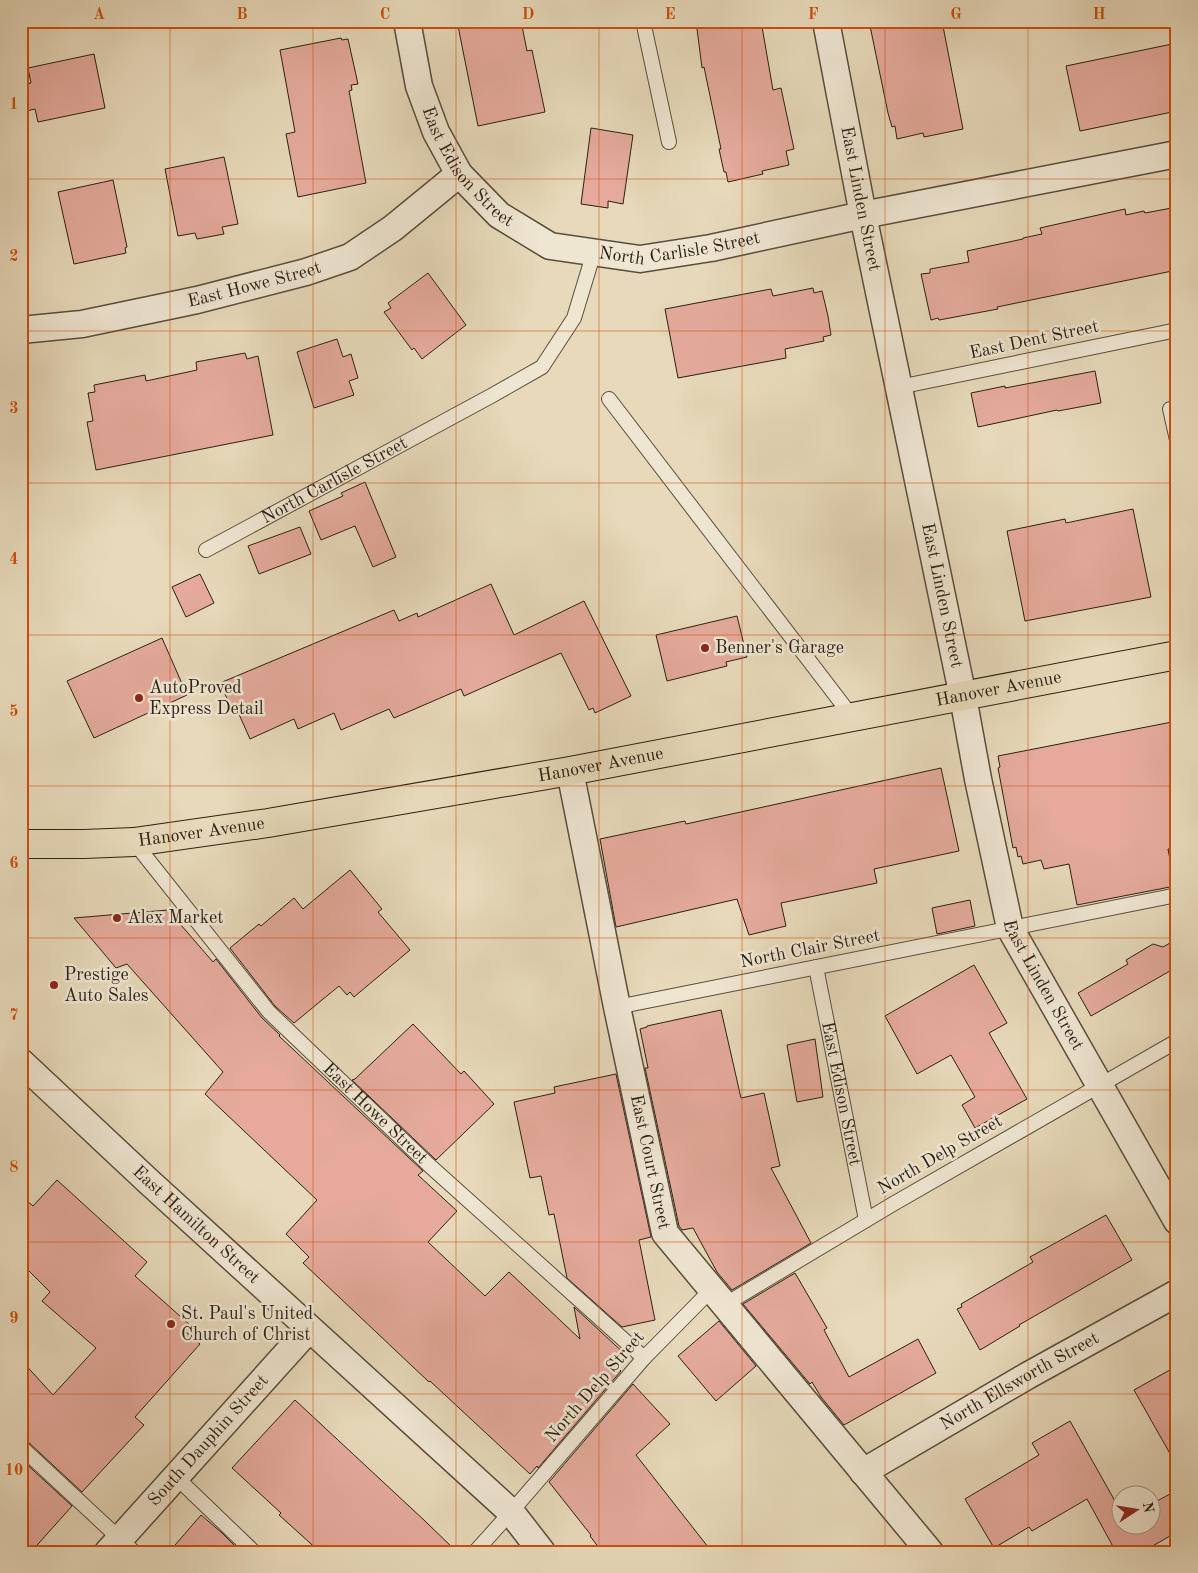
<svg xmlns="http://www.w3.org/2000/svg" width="1198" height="1573" viewBox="0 0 1198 1573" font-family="'Old Standard TT',serif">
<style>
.building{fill:#e5aa9c;stroke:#2a2014}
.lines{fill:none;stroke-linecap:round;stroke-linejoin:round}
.service-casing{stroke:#594e3e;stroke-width:16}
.minor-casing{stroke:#594e3e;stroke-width:29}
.primary-casing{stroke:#2a2014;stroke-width:30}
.service{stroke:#efe6d2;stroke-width:14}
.minor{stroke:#efe6d2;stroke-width:26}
.primary{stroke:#e7d9ba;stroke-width:28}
.grid{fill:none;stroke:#cc500d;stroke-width:1;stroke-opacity:0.55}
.poi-dot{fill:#8f2418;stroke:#efe6d2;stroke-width:2}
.labels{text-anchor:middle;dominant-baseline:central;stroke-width:5;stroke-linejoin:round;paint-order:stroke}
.street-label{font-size:18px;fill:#2a2014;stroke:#efe6d2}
.poi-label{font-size:18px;fill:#2a2014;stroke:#efe6d2;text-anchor:start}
.neatline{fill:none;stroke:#cc500d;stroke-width:2}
.grid-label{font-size:16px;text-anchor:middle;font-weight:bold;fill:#cc500d}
</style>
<rect width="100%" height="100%" fill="#e7d9ba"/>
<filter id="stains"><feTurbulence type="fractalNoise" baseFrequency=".004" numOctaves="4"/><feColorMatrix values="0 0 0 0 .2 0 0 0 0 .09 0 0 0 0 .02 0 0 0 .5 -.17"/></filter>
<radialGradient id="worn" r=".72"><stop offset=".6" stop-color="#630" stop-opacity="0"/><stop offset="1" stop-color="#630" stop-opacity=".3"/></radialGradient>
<path class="building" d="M 457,21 L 521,21 L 527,51 L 532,50 L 545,112 L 478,126 Z
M 696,21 L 761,21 L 773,90 L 781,88 L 794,149 L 786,151 L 789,165 L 762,171 L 763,174 L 728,182 L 726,172 L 724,172 L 719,149 L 721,149 L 704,67 L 702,68 Z
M 869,21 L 942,21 L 963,129 L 924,137 L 923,133 L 897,139 L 895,126 L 892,127 L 888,113 Z
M 341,38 L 342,40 L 348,39 L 358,84 L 351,85 L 352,90 L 349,91 L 366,183 L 298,197 L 286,134 L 295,132 L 280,50 Z
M 1177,43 L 1177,111 L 1080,131 L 1066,66 Z
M 94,54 L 105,108 L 38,122 L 35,109 L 26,111 L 21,85 L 31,83 L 28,68 Z
M 591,128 L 633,135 L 623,204 L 608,201 L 608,208 L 581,204 Z
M 224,157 L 238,224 L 222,227 L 224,234 L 197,239 L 195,233 L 178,236 L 165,169 Z
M 113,180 L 127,247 L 125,248 L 126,253 L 74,264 L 58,192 Z
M 1177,207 L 1177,270 L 997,307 L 998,309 L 939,320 L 938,318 L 931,320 L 921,274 L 930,273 L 930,269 L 969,262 L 967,251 L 1023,239 L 1023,238 L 1042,234 L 1040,228 L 1125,209 L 1126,215 L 1144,211 L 1145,213 Z
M 428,273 L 466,325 L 422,359 L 414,348 L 412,350 L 384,312 L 391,308 L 388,303 Z
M 813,288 L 814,293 L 822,291 L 828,316 L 831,335 L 823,337 L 824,341 L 785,349 L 786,358 L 678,378 L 665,309 L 771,289 L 773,296 Z
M 337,339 L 343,357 L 351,354 L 358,378 L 349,381 L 354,395 L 314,408 L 297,352 Z
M 245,353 L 247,359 L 258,356 L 273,435 L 96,470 L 87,422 L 93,421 L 88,393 L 95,392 L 94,385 L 145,375 L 146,381 L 197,370 L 196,362 Z
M 1095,371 L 1101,403 L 1058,411 L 1057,410 L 978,427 L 971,393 L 1005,386 L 1005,388 Z
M 365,482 L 396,557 L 373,567 L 355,526 L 321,540 L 309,511 L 343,496 L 341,493 Z
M 1133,509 L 1151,597 L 1025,621 L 1007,531 L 1065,519 L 1066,523 Z
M 300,527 L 311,554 L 259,574 L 248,546 Z
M 200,574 L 214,603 L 186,617 L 172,587 Z
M 491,584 L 514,635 L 584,601 L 631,696 L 595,713 L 593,708 L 589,710 L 561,653 L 464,696 L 461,689 L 394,718 L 389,709 L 341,730 L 334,713 L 298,729 L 294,719 L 250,739 L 238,712 L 234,714 L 220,683 L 394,610 L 399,621 L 417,613 L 418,617 Z
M 737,616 L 747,657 L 726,662 L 727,666 L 667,681 L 656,635 Z
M 162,638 L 187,695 L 94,738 L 67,681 Z
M 1177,721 L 1177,848 L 1168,849 L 1175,886 L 1077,905 L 1069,864 L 1044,869 L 1041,860 L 1023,864 L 1021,856 L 1018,857 L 1016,847 L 1013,848 L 998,768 L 1000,767 L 998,756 Z
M 941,768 L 959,851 L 874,869 L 877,883 L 781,903 L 786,926 L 749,935 L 737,899 L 616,927 L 600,839 L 685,821 L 686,824 Z
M 350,870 L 382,909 L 378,912 L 410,950 L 354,997 L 350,992 L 347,995 L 339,986 L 294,1023 L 275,1006 L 230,948 L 259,924 L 261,926 L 294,898 L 303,909 Z
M 970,900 L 975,926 L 937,934 L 932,908 Z
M 168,910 L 213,962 L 216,959 L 262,1018 L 280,1035 L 279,1036 L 423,1171 L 418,1175 L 457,1211 L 428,1242 L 485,1296 L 509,1272 L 580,1339 L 574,1307 L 627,1356 L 617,1367 L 621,1371 L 538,1468 L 537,1466 L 530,1474 L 430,1381 L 429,1382 L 412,1366 L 303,1263 L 309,1257 L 286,1234 L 317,1200 L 205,1094 L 223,1072 L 127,964 L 116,968 L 74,918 Z
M 1177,939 L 1177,967 L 1091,1016 L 1078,993 L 1128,964 L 1126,960 L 1153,944 L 1163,947 Z
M 974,965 L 1007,1023 L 989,1033 L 1027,1099 L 975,1128 L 962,1105 L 975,1097 L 951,1055 L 917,1074 L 885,1016 Z
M 721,1010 L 741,1098 L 764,1093 L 780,1166 L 771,1168 L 811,1243 L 732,1290 L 717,1272 L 693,1228 L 682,1230 L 679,1226 L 645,1068 L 648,1068 L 640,1029 L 647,1027 L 647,1026 Z
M 413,1024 L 461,1074 L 464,1071 L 494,1104 L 436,1160 L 352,1080 L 355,1079 Z
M 815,1039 L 823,1097 L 797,1102 L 787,1045 Z
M 616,1074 L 651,1237 L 639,1240 L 655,1320 L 622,1327 L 567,1278 L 554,1214 L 549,1215 L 541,1176 L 530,1178 L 514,1102 L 555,1093 L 554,1087 Z
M 57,1180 L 147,1262 L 135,1276 L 190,1325 L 185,1331 L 200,1344 L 135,1417 L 144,1425 L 82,1492 L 27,1441 L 21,1438 L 21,1360 L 53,1395 L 96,1348 L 42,1301 L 50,1292 L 21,1263 L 21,1196 L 33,1206 Z
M 1106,1215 L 1132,1260 L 1019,1325 L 1020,1326 L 980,1350 L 957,1309 L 962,1307 L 961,1304 L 1033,1262 L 1030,1257 Z
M 795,1273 L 827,1328 L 824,1330 L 849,1377 L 918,1339 L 936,1373 L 844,1425 L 821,1397 L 812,1382 L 810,1384 L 743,1304 Z
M 719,1321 L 756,1366 L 716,1401 L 678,1356 Z
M 1177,1366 L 1177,1466 L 1134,1390 Z
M 633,1384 L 670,1424 L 636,1455 L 712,1552 L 602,1552 L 590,1536 L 591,1535 L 549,1482 Z
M 295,1400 L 425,1521 L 457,1552 L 320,1552 L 279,1515 L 281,1513 L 232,1468 Z
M 1070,1421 L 1120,1510 L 1120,1526 L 1150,1526 L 1150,1505 L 1177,1490 L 1177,1532 L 1142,1552 L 1116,1552 L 1087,1499 L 1032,1531 L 1029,1527 L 994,1548 L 965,1499 L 1039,1455 L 1032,1443 Z
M 21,1459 L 72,1506 L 31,1552 L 21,1552 Z
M 201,1515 L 222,1533 L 241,1552 L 169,1552 Z"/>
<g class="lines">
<g class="service-casing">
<g id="service">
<path d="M 643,21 L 669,142"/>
<path d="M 899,387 L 1177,330"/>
<path d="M 609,399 L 853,718"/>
<path d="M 1170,409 L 1177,440"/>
<path id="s1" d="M 206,550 L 491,396 L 542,367 L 574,318 L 594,252"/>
<path id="s2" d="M 134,842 L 269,1012 L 430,1166 L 644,1358"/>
<path id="s3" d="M 816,967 L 866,1220"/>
<path d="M 617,1007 L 1177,895"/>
<path d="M 724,1305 L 893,1204 L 1177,1041"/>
<path d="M 21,1447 L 134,1552"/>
<path d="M 176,1477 L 254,1552"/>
<path d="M 475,1552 L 511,1512 L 644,1358 L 711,1290"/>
</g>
</g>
<g class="minor-casing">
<g id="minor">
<path id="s4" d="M 407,21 L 419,86 L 436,132 L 459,174 L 499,215 L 550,246 L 640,259 L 711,248 L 863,215 L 1177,154"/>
<path id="s5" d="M 826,21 L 863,215 L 963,697 L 978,779 L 1010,928 L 1177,1221"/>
<path id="s6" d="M 21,330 L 82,324 L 197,300 L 306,272 L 350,257 L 393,228 L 459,174"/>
<path id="s7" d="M 570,771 L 617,1007 L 665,1233 L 930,1552"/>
<path id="s8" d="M 21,1062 L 148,1181 L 511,1512 L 542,1552"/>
<path id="s9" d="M 863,1472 L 1027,1376 L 1177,1293"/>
<path id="s10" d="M 108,1552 L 309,1329"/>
</g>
</g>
<g class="primary-casing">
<g id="primary">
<path id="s11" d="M 21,844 L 84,844 L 134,842 L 268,823 L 570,771 L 1177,655"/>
</g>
</g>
<use href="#service" class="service"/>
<use href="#minor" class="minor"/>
<use href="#primary" class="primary"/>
</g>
<path class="grid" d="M 170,21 L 170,1552M 313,21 L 313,1552M 456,21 L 456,1552M 599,21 L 599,1552M 742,21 L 742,1552M 885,21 L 885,1552M 1028,21 L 1028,1552M 21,179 L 1177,179M 21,331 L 1177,331M 21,483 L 1177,483M 21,635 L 1177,635M 21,786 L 1177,786M 21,938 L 1177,938M 21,1090 L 1177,1090M 21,1242 L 1177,1242M 21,1394 L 1177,1394"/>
<g class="poi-dot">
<circle cx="705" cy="648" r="5"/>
<circle cx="139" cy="698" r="5"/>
<circle cx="117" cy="918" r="5"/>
<circle cx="54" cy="985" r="5"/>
<circle cx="171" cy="1324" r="5"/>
</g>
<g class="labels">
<g class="street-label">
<text stroke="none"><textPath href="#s4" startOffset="162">East Edison Street</textPath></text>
<text stroke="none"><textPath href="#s5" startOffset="181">East Linden Street</textPath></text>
<text stroke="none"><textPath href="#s4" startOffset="411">North Carlisle Street</textPath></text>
<text stroke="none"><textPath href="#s6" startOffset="238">East Howe Street</textPath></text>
<text transform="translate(1034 340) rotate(-12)">East Dent Street</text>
<text stroke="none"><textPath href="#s1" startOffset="146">North Carlisle Street</textPath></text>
<text stroke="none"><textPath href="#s5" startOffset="586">East Linden Street</textPath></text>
<text stroke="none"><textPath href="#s11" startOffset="991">Hanover Avenue</textPath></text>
<text stroke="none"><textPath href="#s11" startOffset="586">Hanover Avenue</textPath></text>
<text stroke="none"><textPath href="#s11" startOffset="181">Hanover Avenue</textPath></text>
<text transform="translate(810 949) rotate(-11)">North Clair Street</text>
<text stroke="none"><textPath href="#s5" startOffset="991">East Linden Street</textPath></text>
<text stroke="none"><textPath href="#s3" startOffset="129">East Edison Street</textPath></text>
<text stroke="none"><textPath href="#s2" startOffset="364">East Howe Street</textPath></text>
<text transform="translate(940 1155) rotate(-30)">North Delp Street</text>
<text stroke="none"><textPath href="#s7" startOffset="399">East Court Street</textPath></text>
<text stroke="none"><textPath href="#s8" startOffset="239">East Hamilton Street</textPath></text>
<text stroke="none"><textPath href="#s9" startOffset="181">North Ellsworth Street</textPath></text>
<text transform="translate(595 1387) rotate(-49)">North Delp Street</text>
<text stroke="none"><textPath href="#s10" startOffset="150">South Dauphin Street</textPath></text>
</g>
<g class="poi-label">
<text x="715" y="648">Benner's Garage</text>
<text x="149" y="688">AutoProved<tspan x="149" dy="21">Express Detail</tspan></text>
<text x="127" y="918">Alex Market</text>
<text x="64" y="975">Prestige<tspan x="64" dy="21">Auto Sales</tspan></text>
<text x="181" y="1314">St. Paul's United<tspan x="181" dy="21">Church of Christ</tspan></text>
</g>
</g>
<rect width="1198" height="1573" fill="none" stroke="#e7d9ba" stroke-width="55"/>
<g transform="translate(1136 1510) rotate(78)"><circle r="24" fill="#efe6d2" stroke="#a09786"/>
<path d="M0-4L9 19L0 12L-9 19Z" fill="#8f2418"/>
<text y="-8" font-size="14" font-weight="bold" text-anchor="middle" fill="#2a2014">N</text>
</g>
<rect x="28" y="28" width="1142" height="1518" class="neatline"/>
<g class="grid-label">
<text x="99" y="19">A</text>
<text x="242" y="19">B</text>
<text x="385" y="19">C</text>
<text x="528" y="19">D</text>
<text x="670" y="19">E</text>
<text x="813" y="19">F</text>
<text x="956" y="19">G</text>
<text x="1099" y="19">H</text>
<text x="14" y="109">1</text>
<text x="14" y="261">2</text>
<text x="14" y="413">3</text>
<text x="14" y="564">4</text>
<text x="14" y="716">5</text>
<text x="14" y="868">6</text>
<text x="14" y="1020">7</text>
<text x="14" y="1172">8</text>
<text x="14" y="1323">9</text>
<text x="14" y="1475">10</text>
</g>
<rect width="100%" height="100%" filter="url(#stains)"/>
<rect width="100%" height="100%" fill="url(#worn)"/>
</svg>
